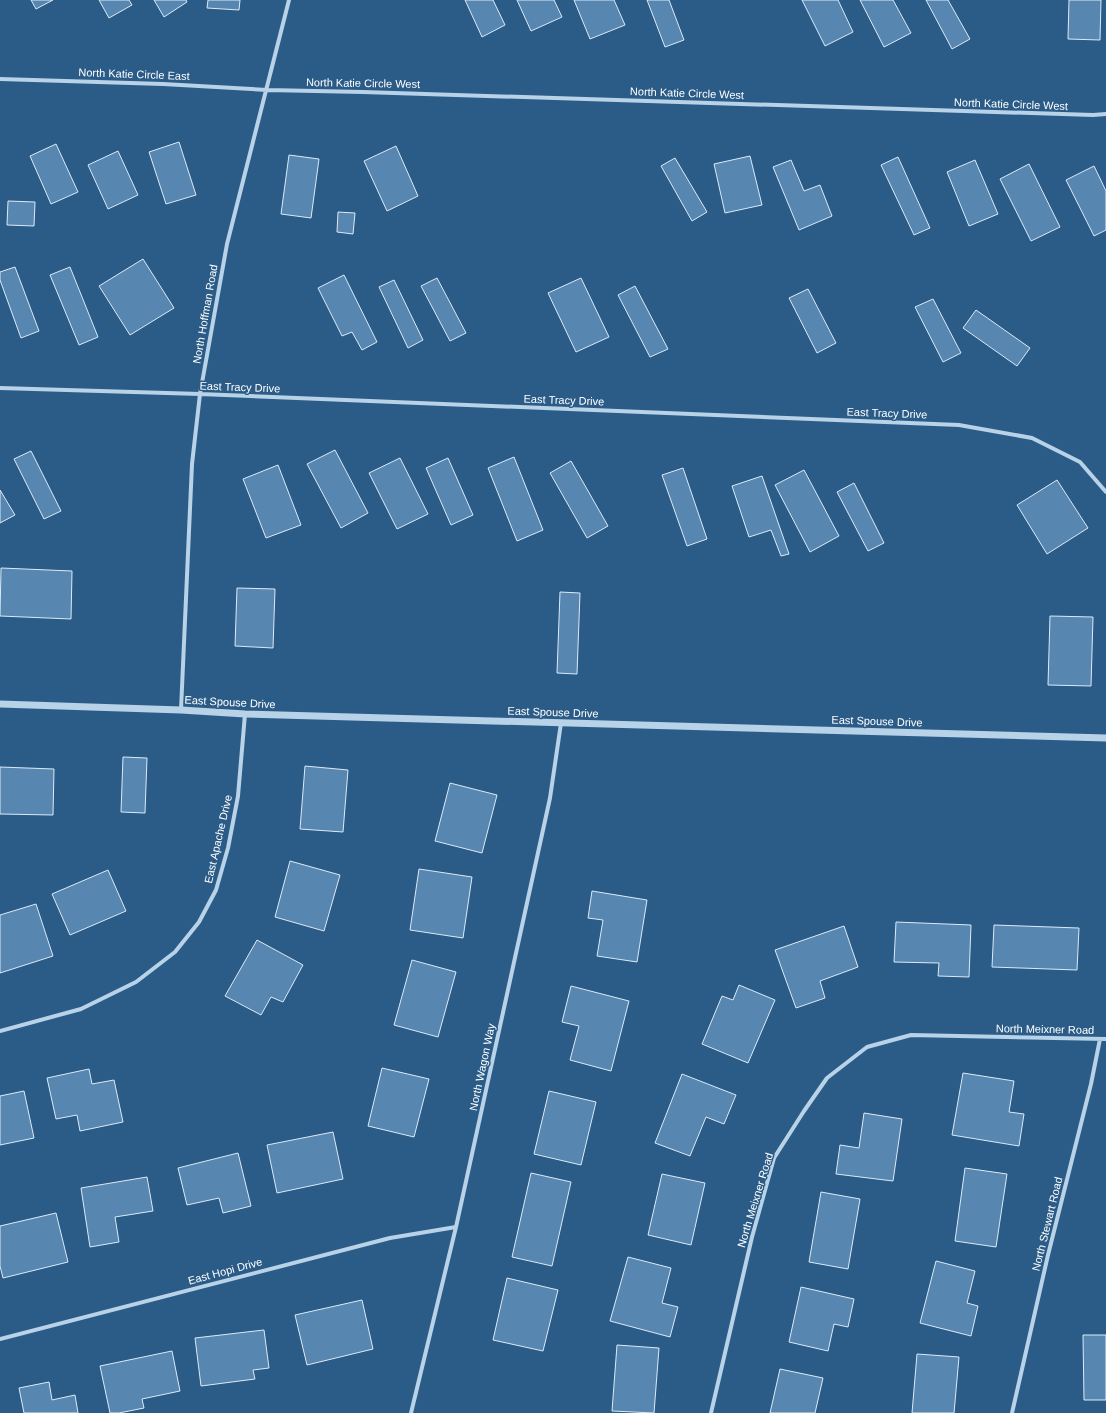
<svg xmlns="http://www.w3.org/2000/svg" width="1106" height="1413" viewBox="0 0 1106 1413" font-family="Arial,sans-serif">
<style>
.building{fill:#5787b1;stroke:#dceaf7}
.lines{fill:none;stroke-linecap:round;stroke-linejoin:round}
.minor{stroke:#b8d2e8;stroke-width:4}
.tertiary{stroke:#b8d2e8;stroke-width:7}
.labels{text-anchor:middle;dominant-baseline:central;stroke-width:3;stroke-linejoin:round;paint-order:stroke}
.street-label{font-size:11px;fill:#fff;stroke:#2b5c88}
</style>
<rect width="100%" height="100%" fill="#2b5c88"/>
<path class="building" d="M 31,0 L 53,0 L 36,9 Z
M 99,0 L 129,0 L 132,5 L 109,18 Z
M 154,0 L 186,0 L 187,2 L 164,17 Z
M 208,0 L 240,0 L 239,10 L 207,8 Z
M 465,0 L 493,0 L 505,25 L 482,37 Z
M 517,0 L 554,0 L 562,17 L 531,31 Z
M 574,0 L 614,0 L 625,25 L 590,39 Z
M 647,0 L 669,0 L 684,40 L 665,47 Z
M 802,0 L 838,0 L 853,32 L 825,46 Z
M 860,0 L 893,0 L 911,33 L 884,47 Z
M 926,0 L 948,0 L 970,39 L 952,49 Z
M 1069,0 L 1101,0 L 1100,40 L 1068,39 Z
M 179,142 L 196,195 L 166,204 L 149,152 Z
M 56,144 L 78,192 L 51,204 L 30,156 Z
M 396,146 L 418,196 L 387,211 L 364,161 Z
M 118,151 L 138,195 L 108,209 L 88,165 Z
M 289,155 L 319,159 L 311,218 L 281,214 Z
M 750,156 L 762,205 L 725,213 L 714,164 Z
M 898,157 L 930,228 L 914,235 L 881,165 Z
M 675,158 L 707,212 L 692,221 L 661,166 Z
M 791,160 L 804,191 L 820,185 L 832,216 L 799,230 L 773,167 Z
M 975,160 L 998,214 L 969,226 L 947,172 Z
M 1029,164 L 1060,227 L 1031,241 L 1000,179 Z
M 1094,166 L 1106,191 L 1106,230 L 1094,236 L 1066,180 Z
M 8,201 L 35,202 L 34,226 L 7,225 Z
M 338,212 L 355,213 L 353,234 L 337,232 Z
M 143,259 L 174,308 L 130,335 L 99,286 Z
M 15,267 L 39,331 L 21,338 L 0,280 L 0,272 Z
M 70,267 L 98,337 L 79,345 L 50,275 Z
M 344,275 L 377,342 L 362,350 L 352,332 L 342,336 L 318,288 Z
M 437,278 L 466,333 L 450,341 L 421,286 Z
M 581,278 L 609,337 L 576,352 L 548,293 Z
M 394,280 L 423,340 L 408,348 L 379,287 Z
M 635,286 L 668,349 L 650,357 L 618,295 Z
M 808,289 L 836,343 L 817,353 L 789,298 Z
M 933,299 L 961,353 L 943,362 L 915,307 Z
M 976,310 L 1030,348 L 1017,366 L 963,328 Z
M 335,450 L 368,513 L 341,528 L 307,464 Z
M 31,451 L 61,511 L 44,519 L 14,459 Z
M 514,457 L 543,530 L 517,541 L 488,468 Z
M 400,458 L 428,514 L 397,529 L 369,473 Z
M 448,458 L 473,515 L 451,525 L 426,468 Z
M 571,461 L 608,526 L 587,538 L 550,473 Z
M 278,465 L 301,525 L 266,538 L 243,479 Z
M 683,468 L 707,539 L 687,546 L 662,475 Z
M 804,470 L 839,536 L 810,552 L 775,485 Z
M 762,476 L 789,554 L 781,556 L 771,530 L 749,537 L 732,486 Z
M 1057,480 L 1088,528 L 1047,554 L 1017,505 Z
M 854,483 L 884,543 L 868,551 L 837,492 Z
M 0,490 L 15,515 L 0,523 Z
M 1,568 L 72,571 L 71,619 L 0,616 Z
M 237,588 L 275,589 L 273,648 L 235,646 Z
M 560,592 L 580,593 L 577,674 L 557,673 Z
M 1050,616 L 1093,617 L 1091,686 L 1048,685 Z
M 123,757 L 147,758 L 145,813 L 121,812 Z
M 305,766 L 348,770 L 343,832 L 300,829 Z
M 0,767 L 54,769 L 53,815 L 0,814 Z
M 450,783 L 497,795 L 482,853 L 435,841 Z
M 290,861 L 340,875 L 324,931 L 275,917 Z
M 419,869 L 472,877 L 463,938 L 410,930 Z
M 108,870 L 126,911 L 70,935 L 52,894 Z
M 592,891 L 647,900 L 637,962 L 597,956 L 603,920 L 588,918 Z
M 36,904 L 53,956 L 0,973 L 0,915 Z
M 896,922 L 971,925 L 969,977 L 938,976 L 939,963 L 894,962 Z
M 994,925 L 1079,928 L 1077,970 L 992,967 Z
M 844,926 L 858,967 L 820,981 L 825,998 L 796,1008 L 775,950 Z
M 257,940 L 303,965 L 283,1002 L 271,997 L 261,1015 L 225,996 Z
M 412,960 L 456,972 L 438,1037 L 394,1025 Z
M 739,985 L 775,1000 L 748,1063 L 702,1044 L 722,996 L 733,1000 Z
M 571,986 L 629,1001 L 611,1071 L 570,1060 L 579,1026 L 562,1022 Z
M 382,1068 L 429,1079 L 414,1137 L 368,1126 Z
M 89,1069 L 92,1084 L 114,1080 L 123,1122 L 80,1131 L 77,1115 L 56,1119 L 47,1078 Z
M 963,1073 L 1014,1081 L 1009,1112 L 1024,1114 L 1019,1146 L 952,1135 Z
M 682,1074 L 736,1095 L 724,1124 L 706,1117 L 690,1156 L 655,1143 Z
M 24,1091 L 34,1138 L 0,1145 L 0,1096 Z
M 549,1091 L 596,1102 L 581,1165 L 534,1154 Z
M 864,1113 L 902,1119 L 893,1181 L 836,1174 L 840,1145 L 859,1148 Z
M 333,1132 L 343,1179 L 277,1193 L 267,1145 Z
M 238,1153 L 251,1206 L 223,1213 L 219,1198 L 187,1205 L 178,1168 Z
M 965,1168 L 1007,1174 L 996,1247 L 955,1241 Z
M 531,1173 L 571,1182 L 552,1266 L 512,1257 Z
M 662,1174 L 705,1183 L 691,1245 L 648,1235 Z
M 147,1177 L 153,1211 L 115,1217 L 119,1242 L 90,1247 L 81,1188 Z
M 821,1192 L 860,1199 L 848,1269 L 809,1262 Z
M 56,1213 L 68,1262 L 3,1278 L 0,1266 L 0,1226 Z
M 628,1257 L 671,1268 L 662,1303 L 678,1307 L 670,1337 L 610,1321 Z
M 936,1261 L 975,1271 L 967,1303 L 978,1306 L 971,1336 L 920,1323 Z
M 507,1278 L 558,1290 L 543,1351 L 493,1340 Z
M 801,1287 L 854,1299 L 848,1327 L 834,1324 L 828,1351 L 789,1342 Z
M 362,1300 L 373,1349 L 307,1365 L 295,1315 Z
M 264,1330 L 269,1368 L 253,1370 L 255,1379 L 201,1386 L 195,1338 Z
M 1083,1335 L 1106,1335 L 1106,1400 L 1084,1400 Z
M 617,1345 L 659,1348 L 654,1413 L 612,1411 Z
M 172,1351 L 180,1391 L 142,1399 L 144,1408 L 119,1413 L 110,1413 L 100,1366 Z
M 917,1354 L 959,1357 L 954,1413 L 912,1413 Z
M 780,1369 L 823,1378 L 815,1413 L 770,1413 Z
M 49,1382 L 52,1400 L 75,1395 L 78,1413 L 24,1413 L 19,1388 Z"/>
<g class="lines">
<path class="minor" d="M 0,79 L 163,84 L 267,90 L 363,92 L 1093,115 L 1106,114
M 0,388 L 200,394 L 959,425 L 1032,438 L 1080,462 L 1106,492
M 181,710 L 192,464 L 200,394 L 227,244 L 289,0
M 0,1031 L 81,1009 L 136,982 L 175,952 L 199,922 L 216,890 L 228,848 L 238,796 L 245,714
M 0,1339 L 390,1238 L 456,1227
M 411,1413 L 456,1227 L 550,798 L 561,723
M 711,1413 L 752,1237 L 774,1158 L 804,1111 L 827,1078 L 867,1047 L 911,1035 L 1106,1039
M 1012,1413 L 1048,1255 L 1091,1084 L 1100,1039"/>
<path class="tertiary" d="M 0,704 L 181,710 L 245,714 L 1106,738"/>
</g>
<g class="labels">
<g class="street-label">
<text transform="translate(134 74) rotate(2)">North Katie Circle East</text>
<text transform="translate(363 83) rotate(1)">North Katie Circle West</text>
<text transform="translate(687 93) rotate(2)">North Katie Circle West</text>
<text transform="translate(1011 104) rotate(2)">North Katie Circle West</text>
<text transform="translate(205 314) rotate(-80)">North Hoffman Road</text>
<text transform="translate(240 387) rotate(2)">East Tracy Drive</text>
<text transform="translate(564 400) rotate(2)">East Tracy Drive</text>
<text transform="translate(887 413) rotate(2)">East Tracy Drive</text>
<text transform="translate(230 702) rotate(3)">East Spouse Drive</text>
<text transform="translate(553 712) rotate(2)">East Spouse Drive</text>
<text transform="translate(877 721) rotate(2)">East Spouse Drive</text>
<text transform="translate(218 839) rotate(-77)">East Apache Drive</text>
<text transform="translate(1045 1029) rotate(1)">North Meixner Road</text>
<text transform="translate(482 1067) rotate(-78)">North Wagon Way</text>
<text transform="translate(755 1200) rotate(-73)">North Meixner Road</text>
<text transform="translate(1047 1224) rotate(-76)">North Stewart Road</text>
<text transform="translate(225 1271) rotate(-15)">East Hopi Drive</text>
</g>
</g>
</svg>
